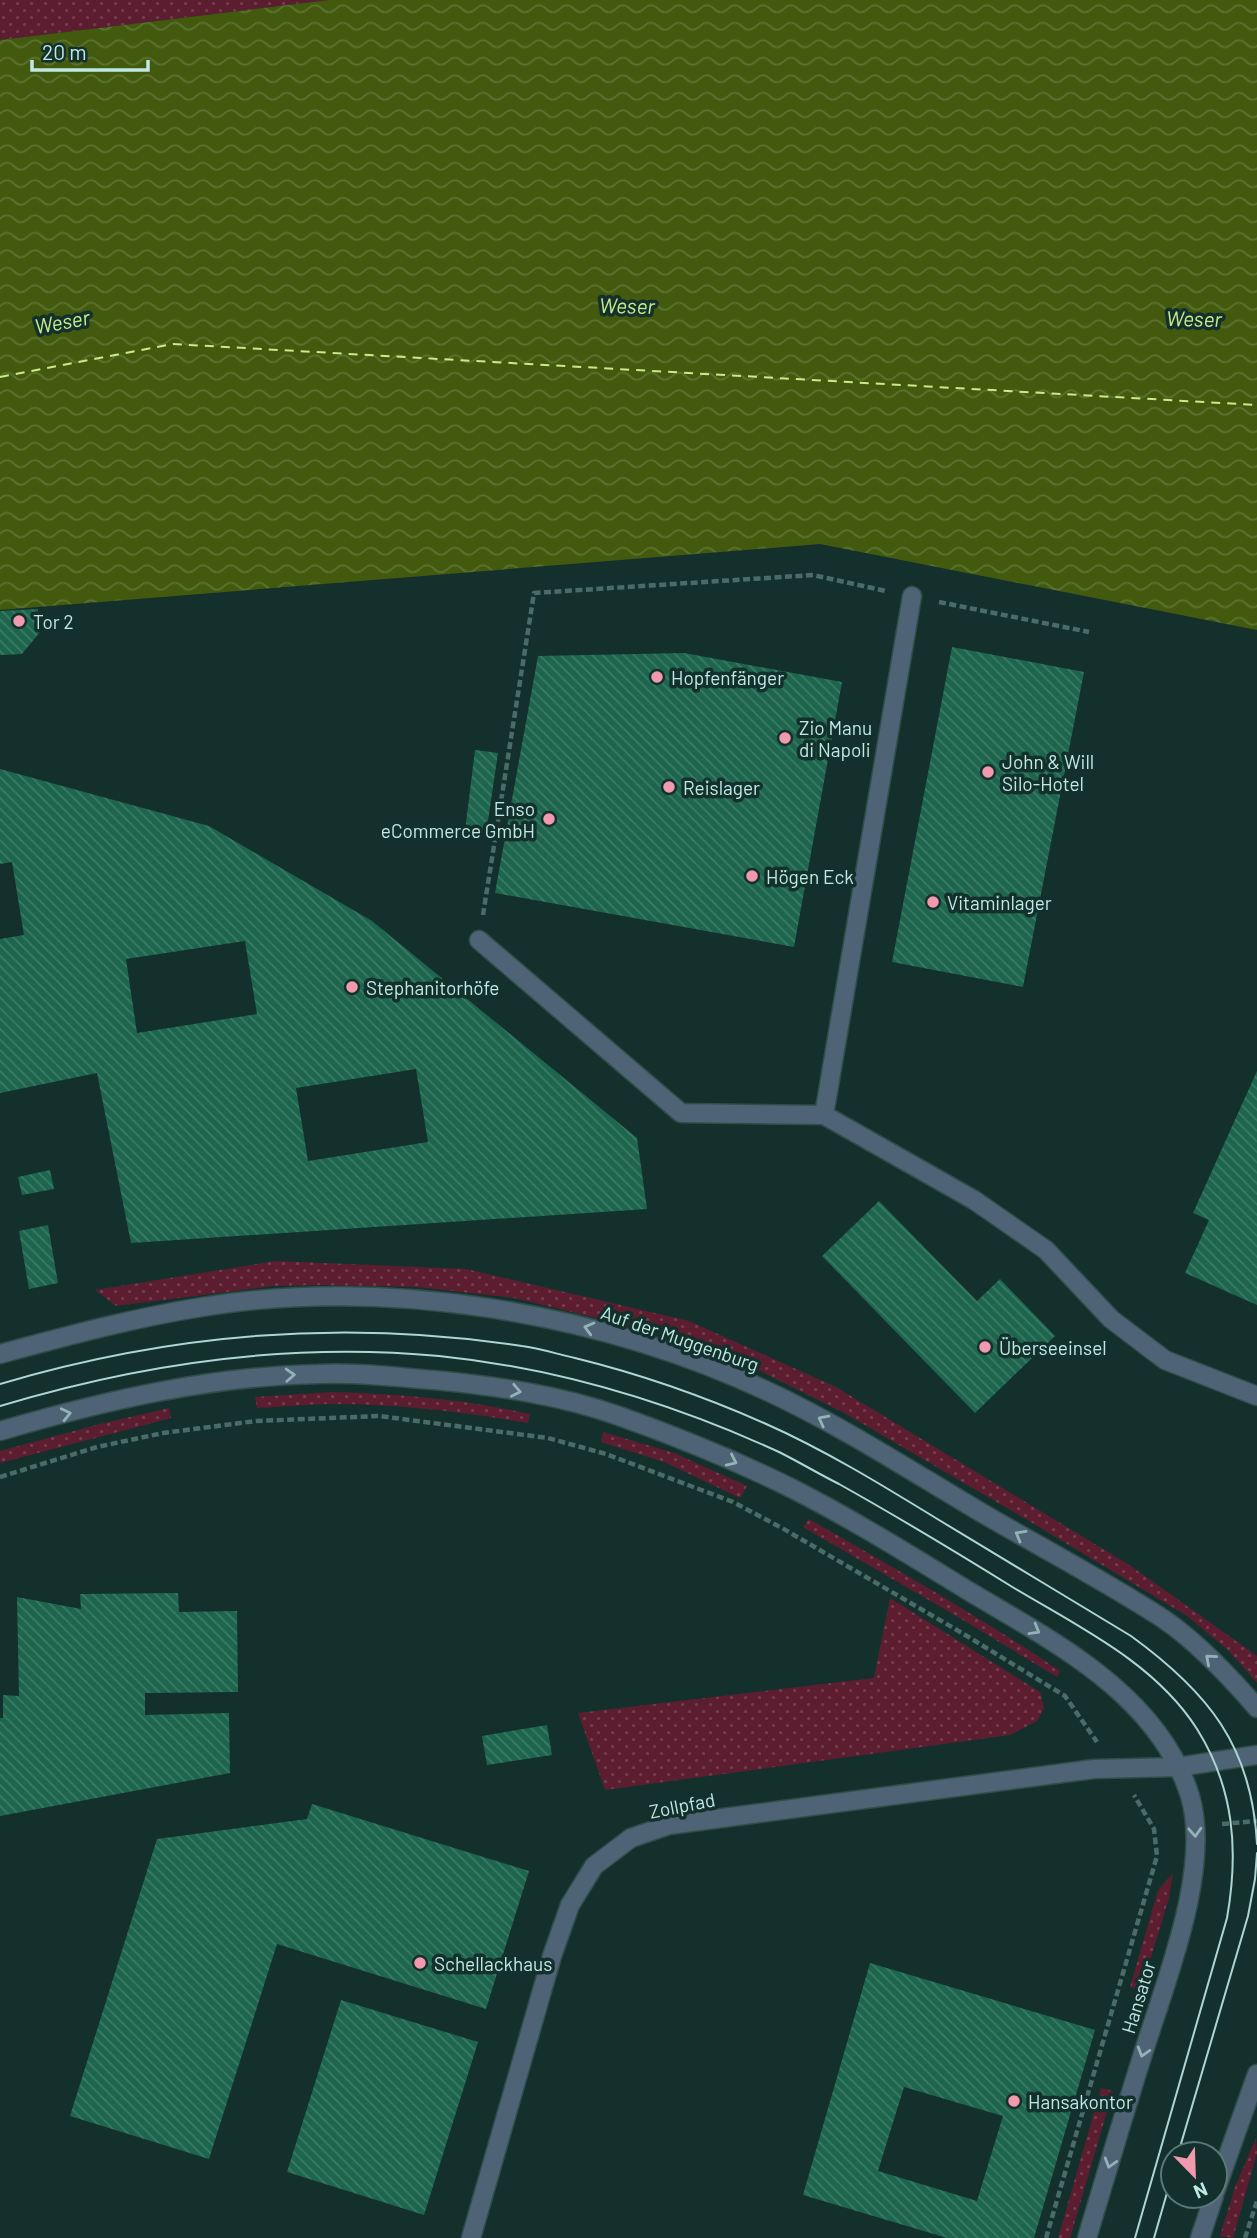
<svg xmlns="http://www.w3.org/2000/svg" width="1257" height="2238" viewBox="0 0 1257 2238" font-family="Barlow,sans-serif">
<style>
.grass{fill:url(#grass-dots)}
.water{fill:url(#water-waves)}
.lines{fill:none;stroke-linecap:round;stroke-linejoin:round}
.ferry{stroke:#c7ec89;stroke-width:2;stroke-dasharray:9 7;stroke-linecap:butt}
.building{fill:url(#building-back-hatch);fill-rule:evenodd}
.minor-casing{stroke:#2f4e4a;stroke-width:21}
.path{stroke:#4a6c68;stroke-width:4.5;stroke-dasharray:7 3.5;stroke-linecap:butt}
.minor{stroke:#4e6376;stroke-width:18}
.tram{stroke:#add6d0;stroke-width:2}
.oneway{stroke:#92b3b7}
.poi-dot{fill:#f29aad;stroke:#13302d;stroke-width:2.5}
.labels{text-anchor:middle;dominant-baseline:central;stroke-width:7;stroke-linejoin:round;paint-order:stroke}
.poi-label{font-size:19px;fill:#bfe9e3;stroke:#13302d;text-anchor:start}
.street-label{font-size:19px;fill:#bfe9e3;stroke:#13302d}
.water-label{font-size:21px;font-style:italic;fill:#c7ec89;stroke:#13302d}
</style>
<defs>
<pattern id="grass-dots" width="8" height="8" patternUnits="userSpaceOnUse" patternTransform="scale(1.75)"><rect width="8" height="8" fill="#5d1d30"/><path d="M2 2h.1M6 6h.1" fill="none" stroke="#723e4e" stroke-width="1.8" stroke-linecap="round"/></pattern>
<pattern id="water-waves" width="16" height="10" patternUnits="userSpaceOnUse" patternTransform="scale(1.75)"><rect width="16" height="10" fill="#435a0e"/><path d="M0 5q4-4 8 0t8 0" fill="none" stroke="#5c7231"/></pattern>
<pattern id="building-back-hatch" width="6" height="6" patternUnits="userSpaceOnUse" patternTransform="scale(1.75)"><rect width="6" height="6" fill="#1d654c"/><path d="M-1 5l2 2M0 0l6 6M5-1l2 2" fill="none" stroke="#3c7b66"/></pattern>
</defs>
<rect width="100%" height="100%" fill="#13302d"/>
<path class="grass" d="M 0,0 L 329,0 L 0,40 Z
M 276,1261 L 466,1269 L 689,1321 L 836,1387 L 1131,1566 L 1257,1656 L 1257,1683 L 1229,1651 L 1187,1616 L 1024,1518 L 846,1414 L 754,1368 L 679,1338 L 514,1298 L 417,1287 L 322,1285 L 273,1286 L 116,1306 L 95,1290 Z
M 332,1392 C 401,1394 462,1399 530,1414 L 528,1423 C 464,1412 398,1404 333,1404 C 308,1404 282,1407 257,1408 L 255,1397 Z
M 169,1408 L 171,1418 L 0,1463 L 0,1451 L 100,1424 Z
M 603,1432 L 674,1453 L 747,1486 L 740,1498 L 664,1462 L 601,1442 Z
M 809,1519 C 894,1568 979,1616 1060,1671 L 1057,1677 L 958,1617 L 803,1527 Z
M 890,1598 L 1040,1692 L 1044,1708 L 1037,1721 L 1010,1735 L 605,1790 L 578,1713 L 874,1678 Z
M 1173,1873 L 1169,1898 L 1141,1990 L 1130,1987 L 1158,1890 Z
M 1101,2088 L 1113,2091 L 1070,2238 L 1058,2238 Z
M 1256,2138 L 1257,2153 L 1233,2238 L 1220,2236 L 1235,2187 Z"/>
<path class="water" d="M 329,0 L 1257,0 L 1257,630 L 820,544 L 0,610 L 0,40 Z"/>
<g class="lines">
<path class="ferry" d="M 0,377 L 173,344 L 1257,405"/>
</g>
<path class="building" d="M 38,609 L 40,632 L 22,654 L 0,655 L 0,611 Z
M 952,647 L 1084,672 L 1023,987 L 892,962 Z
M 684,653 L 842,682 L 794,947 L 495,893 L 538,656 Z
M 475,750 L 498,753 L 486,834 L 465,831 Z
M 0,769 L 209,826 L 372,921 L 637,1138 L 647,1209 L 131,1243 L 97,1073 L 0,1093 L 0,939 L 24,935 L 12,862 L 0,864 ZM 245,941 L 257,1014 L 137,1033 L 126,959 ZM 416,1069 L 428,1142 L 308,1161 L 296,1088 Z
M 1257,1071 L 1257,1305 L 1185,1273 L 1209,1220 L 1193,1213 Z
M 50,1170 L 54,1189 L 22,1195 L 18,1177 Z
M 879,1201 L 977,1301 L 1000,1279 L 1055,1336 L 975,1413 L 822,1256 Z
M 48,1225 L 58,1283 L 29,1289 L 19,1231 Z
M 178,1593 L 179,1612 L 237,1611 L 238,1692 L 145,1693 L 145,1715 L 229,1713 L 230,1773 L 0,1816 L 0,1718 L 3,1718 L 3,1695 L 19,1696 L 17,1597 L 81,1609 L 80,1594 Z
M 547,1725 L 552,1755 L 487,1765 L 482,1736 Z
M 312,1804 L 529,1871 L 486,2009 L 277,1944 L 209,2159 L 70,2116 L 157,1839 L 307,1819 Z
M 870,1963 L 1095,2030 L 1034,2238 L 947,2238 L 803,2195 ZM 904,2087 L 1003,2116 L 977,2201 L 878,2171 Z
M 341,2000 L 478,2042 L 424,2215 L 287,2172 Z"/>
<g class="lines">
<g class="minor-casing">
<path id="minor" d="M 479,940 L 681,1113 L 824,1115 L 974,1200 L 1046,1250 L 1111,1319 L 1165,1360 L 1257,1396
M 824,1115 L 912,596
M 0,1354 C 67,1336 133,1318 202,1307 C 386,1277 598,1312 767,1391 C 840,1425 908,1469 977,1510 C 1038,1546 1102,1579 1162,1618 C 1195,1640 1231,1678 1257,1708
M 0,1431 C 103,1401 210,1376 318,1374 C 356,1372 396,1377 434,1380 C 496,1386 560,1395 619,1416 C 678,1437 737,1461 793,1489 C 854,1520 913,1557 972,1593 C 1056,1643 1159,1696 1190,1796 C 1212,1870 1164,1985 1142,2057 C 1123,2117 1105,2178 1087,2238
M 1215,2192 L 1257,2074
M 471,2238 L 552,1956 L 570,1905 L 594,1866 L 631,1838 L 669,1825 L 1094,1769 L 1178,1767 L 1257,1755
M 1200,2238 L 1214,2196"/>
</g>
<path class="path" d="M 939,602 L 1089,632
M 483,915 L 534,593 L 813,575 L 886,591
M 0,1477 L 97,1447 L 163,1433 L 256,1421 L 379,1416 L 548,1438 L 606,1454 L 733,1502 L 782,1528 L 962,1633 L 1065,1696 L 1097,1742
M 1222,1824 L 1257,1821
M 1046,2238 L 1157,1856 L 1154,1829 L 1134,1795
M 1245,2238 L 1257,2201"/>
<use href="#minor" class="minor"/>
<path class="tram" d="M 0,1384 C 171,1333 345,1319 522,1346 C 539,1348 557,1354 575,1358 C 640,1374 703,1396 764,1423 C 825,1450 882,1485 939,1520 C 1003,1559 1067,1597 1131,1636 C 1208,1692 1252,1746 1257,1844
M 0,1406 C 143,1363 290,1342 439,1356 C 557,1368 672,1403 779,1452 C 799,1462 819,1474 839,1484 C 898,1517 956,1552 1014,1588 C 1079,1627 1155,1663 1197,1729 C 1234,1788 1239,1850 1227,1918 L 1135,2238
M 1178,2154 L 1248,1916 L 1255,1879 L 1257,1853
M 1154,2238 L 1173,2172"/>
</g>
<defs><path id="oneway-chevron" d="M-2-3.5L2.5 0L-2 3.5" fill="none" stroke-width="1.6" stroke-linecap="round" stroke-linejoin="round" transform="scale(1.75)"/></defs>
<g class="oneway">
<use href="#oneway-chevron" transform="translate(589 1328) rotate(-165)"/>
<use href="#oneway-chevron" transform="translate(290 1375) rotate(-3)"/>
<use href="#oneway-chevron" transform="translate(516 1391) rotate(11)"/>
<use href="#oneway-chevron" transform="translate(66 1414) rotate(-13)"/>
<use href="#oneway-chevron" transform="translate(823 1420) rotate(-152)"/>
<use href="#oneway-chevron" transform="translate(732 1461) rotate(25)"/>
<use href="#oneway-chevron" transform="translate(1020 1535) rotate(-150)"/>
<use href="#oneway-chevron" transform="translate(1035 1630) rotate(30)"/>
<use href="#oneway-chevron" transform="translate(1210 1659) rotate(-139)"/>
<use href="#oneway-chevron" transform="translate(1195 1832) rotate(87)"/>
<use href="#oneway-chevron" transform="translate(1143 2052) rotate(107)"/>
<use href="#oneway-chevron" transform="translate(1110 2163) rotate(107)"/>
</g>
<g class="poi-dot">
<circle cx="19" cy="621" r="7"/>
<circle cx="657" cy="677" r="7"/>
<circle cx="785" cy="738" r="7"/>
<circle cx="988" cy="772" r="7"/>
<circle cx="669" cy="787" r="7"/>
<circle cx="549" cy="819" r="7"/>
<circle cx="752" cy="876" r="7"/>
<circle cx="933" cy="902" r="7"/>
<circle cx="352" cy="987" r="7"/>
<circle cx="985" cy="1347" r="7"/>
<circle cx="420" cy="1963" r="7"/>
<circle cx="1014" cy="2101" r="7"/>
</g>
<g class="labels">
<g class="poi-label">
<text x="33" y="621">Tor 2</text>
<text x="671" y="677">Hopfenfänger</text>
<text x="799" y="727">Zio Manu<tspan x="799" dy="22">di Napoli</tspan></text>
<text x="1002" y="761">John &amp; Will<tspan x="1002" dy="22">Silo-Hotel</tspan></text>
<text x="683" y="787">Reislager</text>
<text x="535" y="808" text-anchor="end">Enso<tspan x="535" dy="22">eCommerce GmbH</tspan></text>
<text x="766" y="876">Högen Eck</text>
<text x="947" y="902">Vitaminlager</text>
<text x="366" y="987">Stephanitorhöfe</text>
<text x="999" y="1347">Überseeinsel</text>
<text x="434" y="1963">Schellackhaus</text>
<text x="1028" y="2101">Hansakontor</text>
</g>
<g class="street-label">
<text transform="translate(680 1338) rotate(19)">Auf der Muggenburg</text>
<text transform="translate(682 1805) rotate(-11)">Zollpfad</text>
<text transform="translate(1138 1997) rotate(-73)">Hansator</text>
</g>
<g class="water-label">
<text transform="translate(627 305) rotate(1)">Weser</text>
<text transform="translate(1194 318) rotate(1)">Weser</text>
<text transform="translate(62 321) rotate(-10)">Weser</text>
</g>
</g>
<g transform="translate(1194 2175) rotate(157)"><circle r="33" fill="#13302d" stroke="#587a76" stroke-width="2"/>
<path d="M0-5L12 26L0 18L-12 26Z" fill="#f29aad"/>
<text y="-10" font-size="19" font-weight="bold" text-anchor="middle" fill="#bfe9e3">N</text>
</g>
<path d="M32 60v10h116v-10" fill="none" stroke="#bfe9e3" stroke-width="3.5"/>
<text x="42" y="60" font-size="21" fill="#bfe9e3" stroke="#13302d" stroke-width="5" paint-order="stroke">20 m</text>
</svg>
